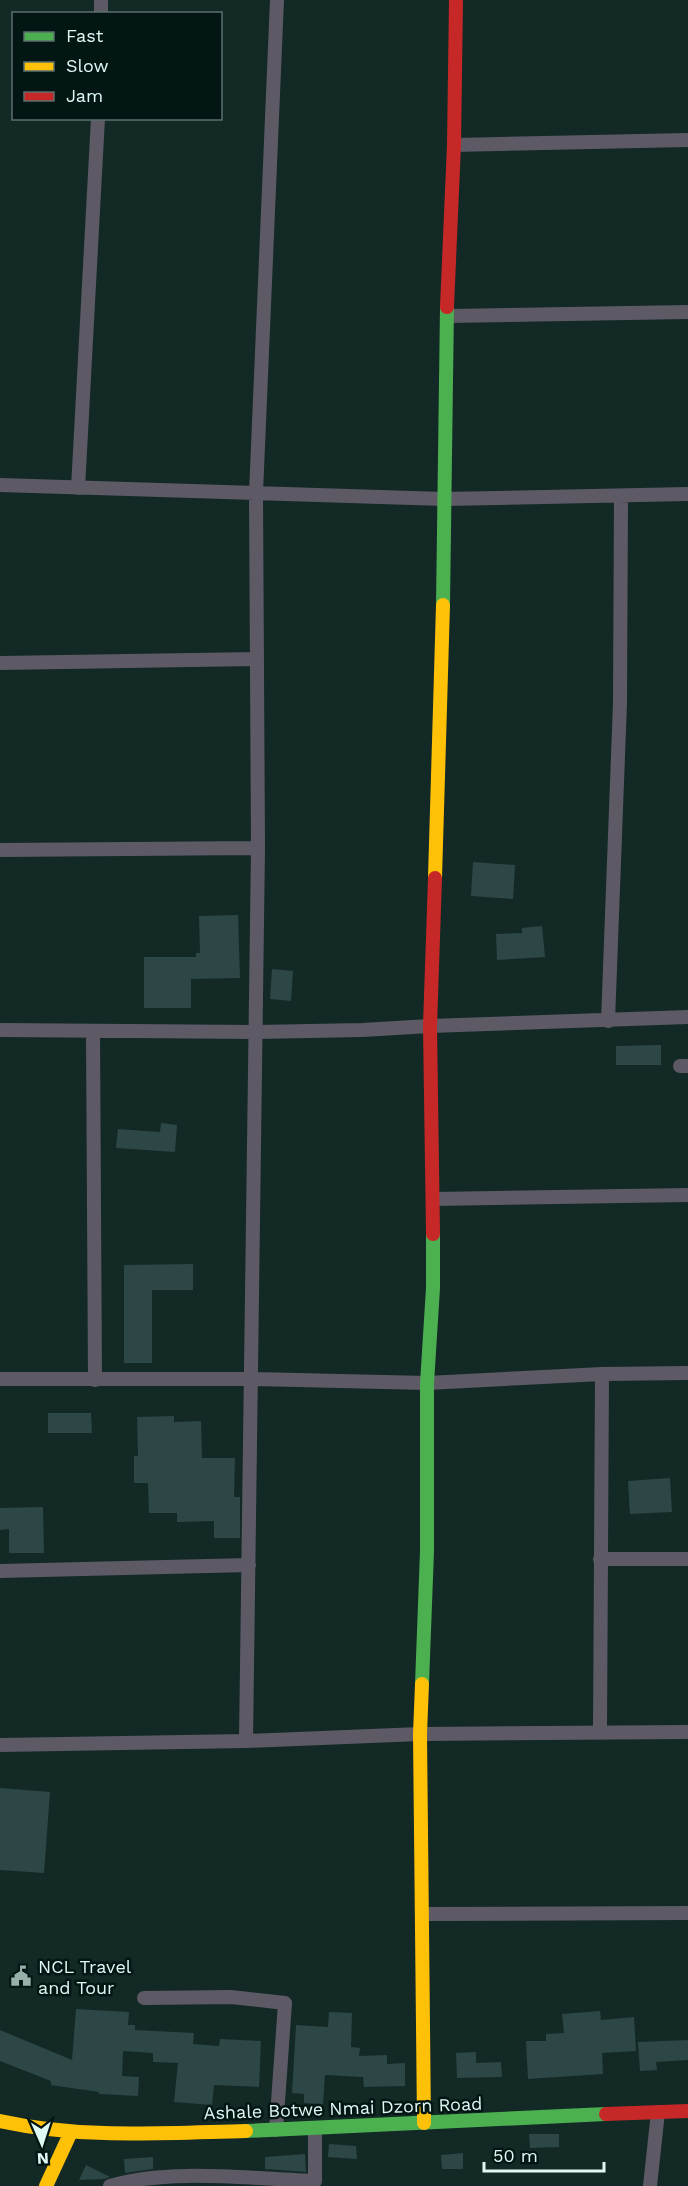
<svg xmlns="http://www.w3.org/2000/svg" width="688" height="2186" viewBox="0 0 688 2186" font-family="'Work Sans',sans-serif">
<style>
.building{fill:#2d4746}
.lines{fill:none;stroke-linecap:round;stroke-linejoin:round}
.street{stroke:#5d5a66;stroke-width:14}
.fast{stroke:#4caf50;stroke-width:14}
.slow{stroke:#ffc107;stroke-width:14}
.jam{stroke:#c62828;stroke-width:14}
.labels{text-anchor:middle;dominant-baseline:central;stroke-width:5;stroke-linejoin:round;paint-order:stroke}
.poi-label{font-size:18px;fill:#dff8f4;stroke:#031614;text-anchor:start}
.street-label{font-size:18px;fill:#dff8f4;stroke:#031614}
</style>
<rect width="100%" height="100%" fill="#132926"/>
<path class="building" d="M 473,862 L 515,865 L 513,899 L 471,896 Z
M 238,915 L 240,978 L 191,979 L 191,1008 L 144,1008 L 144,957 L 196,957 L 196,953 L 200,953 L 199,916 Z
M 542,926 L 545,957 L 497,960 L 496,934 L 522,933 L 522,928 Z
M 272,969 L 293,971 L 291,1001 L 270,999 Z
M 661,1045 L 661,1065 L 616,1065 L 616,1046 Z
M 161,1123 L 177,1125 L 175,1152 L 116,1148 L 118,1129 L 160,1132 Z
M 193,1264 L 193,1290 L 152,1290 L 152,1363 L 124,1363 L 124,1265 Z
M 48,1413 L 91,1413 L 92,1433 L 48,1433 Z
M 174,1416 L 174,1422 L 201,1421 L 202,1458 L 235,1458 L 234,1497 L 240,1497 L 240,1538 L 214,1538 L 214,1521 L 177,1522 L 177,1513 L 149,1513 L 148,1483 L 134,1483 L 134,1456 L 138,1456 L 137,1417 Z
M 670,1478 L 672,1512 L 630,1514 L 628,1481 Z
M 43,1507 L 44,1553 L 9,1553 L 9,1529 L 0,1530 L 0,1508 Z
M 0,1788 L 50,1792 L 44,1873 L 0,1870 Z
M 76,2009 L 129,2012 L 128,2025 L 135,2025 L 135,2030 L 194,2033 L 193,2044 L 219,2046 L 220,2039 L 261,2041 L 259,2087 L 214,2085 L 212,2105 L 174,2102 L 178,2063 L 153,2062 L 153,2053 L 123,2051 L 122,2076 L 139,2077 L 138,2096 L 99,2094 L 99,2092 L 51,2085 L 51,2081 L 0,2061 L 0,2030 L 72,2060 Z
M 600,2011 L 601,2020 L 634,2017 L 636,2051 L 602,2053 L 603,2074 L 528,2079 L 526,2041 L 546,2041 L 546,2034 L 564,2033 L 562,2014 Z
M 329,2012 L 352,2013 L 351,2047 L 360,2048 L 359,2056 L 387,2055 L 387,2064 L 405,2063 L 405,2086 L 364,2087 L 363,2077 L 325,2075 L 323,2104 L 304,2103 L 304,2094 L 292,2093 L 296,2025 L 328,2027 Z
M 688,2040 L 688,2060 L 656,2062 L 657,2070 L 640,2071 L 638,2042 Z
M 476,2052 L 476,2063 L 501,2062 L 502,2077 L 457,2078 L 456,2053 Z
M 529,2134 L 559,2134 L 559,2147 L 530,2148 Z
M 329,2144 L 356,2146 L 357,2159 L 328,2157 Z
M 463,2153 L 463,2169 L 442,2169 L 441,2155 Z
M 305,2154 L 306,2172 L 265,2169 L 265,2157 Z
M 153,2157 L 153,2169 L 125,2173 L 124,2159 Z
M 86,2165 L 110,2177 L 104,2179 L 79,2180 Z"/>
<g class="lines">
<path class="street" d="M 101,14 L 101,0
M 454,145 L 688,140
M 447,316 L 688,312
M 0,485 L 444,499 L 688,494
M 78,488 L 98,118
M 0,663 L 257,659
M 0,850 L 258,848
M 608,1021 L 620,703 L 621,496
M 0,1030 L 257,1032 L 362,1030 L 430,1026 L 688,1017
M 93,1032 L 95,1380
M 680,1066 L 688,1066
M 433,1199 L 688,1195
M 0,1379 L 252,1379 L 427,1383 L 602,1374 L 688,1373
M 600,1559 L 688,1559
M 0,1571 L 249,1565
M 600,1733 L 602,1374
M 246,1741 L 258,848 L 256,493 L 277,0
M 0,1745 L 246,1741 L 420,1734 L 688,1732
M 423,1914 L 688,1913
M 144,1998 L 231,1997 L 285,2003 L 276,2130
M 110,2186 C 167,2168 254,2179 315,2181 L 315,2129
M 650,2186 L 658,2112"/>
<path class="fast" d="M 443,605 L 447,307
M 422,1684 L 427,1551 L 427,1383 L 433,1288 L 433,1234
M 246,2131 L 606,2114"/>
<path class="slow" d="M 435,878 L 443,605
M 422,1684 L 420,1734 L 424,2123
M 0,2121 C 82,2139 163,2133 246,2131
M 46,2186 L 70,2134"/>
<path class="jam" d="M 447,307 L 454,145 L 456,0
M 433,1234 L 430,1026 L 435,878
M 606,2114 L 688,2111"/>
</g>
<defs>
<g id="civic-bare" transform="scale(1.62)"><path d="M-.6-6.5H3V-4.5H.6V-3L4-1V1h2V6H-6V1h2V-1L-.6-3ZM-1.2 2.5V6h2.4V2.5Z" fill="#98b0ac" stroke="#031614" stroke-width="2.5" paint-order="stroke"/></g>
</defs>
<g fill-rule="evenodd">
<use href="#civic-bare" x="21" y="1976"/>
</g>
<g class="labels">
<g class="poi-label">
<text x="38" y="1966">NCL Travel<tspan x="38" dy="21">and Tour</tspan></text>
</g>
<g class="street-label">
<text transform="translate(343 2108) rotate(-2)">Ashale Botwe Nmai Dzorn Road</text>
</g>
</g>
<rect x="12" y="12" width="210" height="108" fill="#031614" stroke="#5b706e" stroke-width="1.5"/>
<rect x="24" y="32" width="30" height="9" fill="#4caf50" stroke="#5b706e" stroke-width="1.5"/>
<text x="66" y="42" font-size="18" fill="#dff8f4">Fast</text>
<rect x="24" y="62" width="30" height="9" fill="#ffc107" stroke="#5b706e" stroke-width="1.5"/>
<text x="66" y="72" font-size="18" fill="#dff8f4">Slow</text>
<rect x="24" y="92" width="30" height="9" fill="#c62828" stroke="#5b706e" stroke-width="1.5"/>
<text x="66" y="102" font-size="18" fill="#dff8f4">Jam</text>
<g transform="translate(42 2144) rotate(177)" stroke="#031614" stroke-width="4.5" paint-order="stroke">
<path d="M0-4.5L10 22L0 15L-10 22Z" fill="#dff8f4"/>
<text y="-9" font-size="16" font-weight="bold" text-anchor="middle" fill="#dff8f4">N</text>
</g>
<path d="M484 2162v9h120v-9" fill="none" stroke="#dff8f4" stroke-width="3"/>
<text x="493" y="2162" font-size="18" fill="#dff8f4" stroke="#031614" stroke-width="4.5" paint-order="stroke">50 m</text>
</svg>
